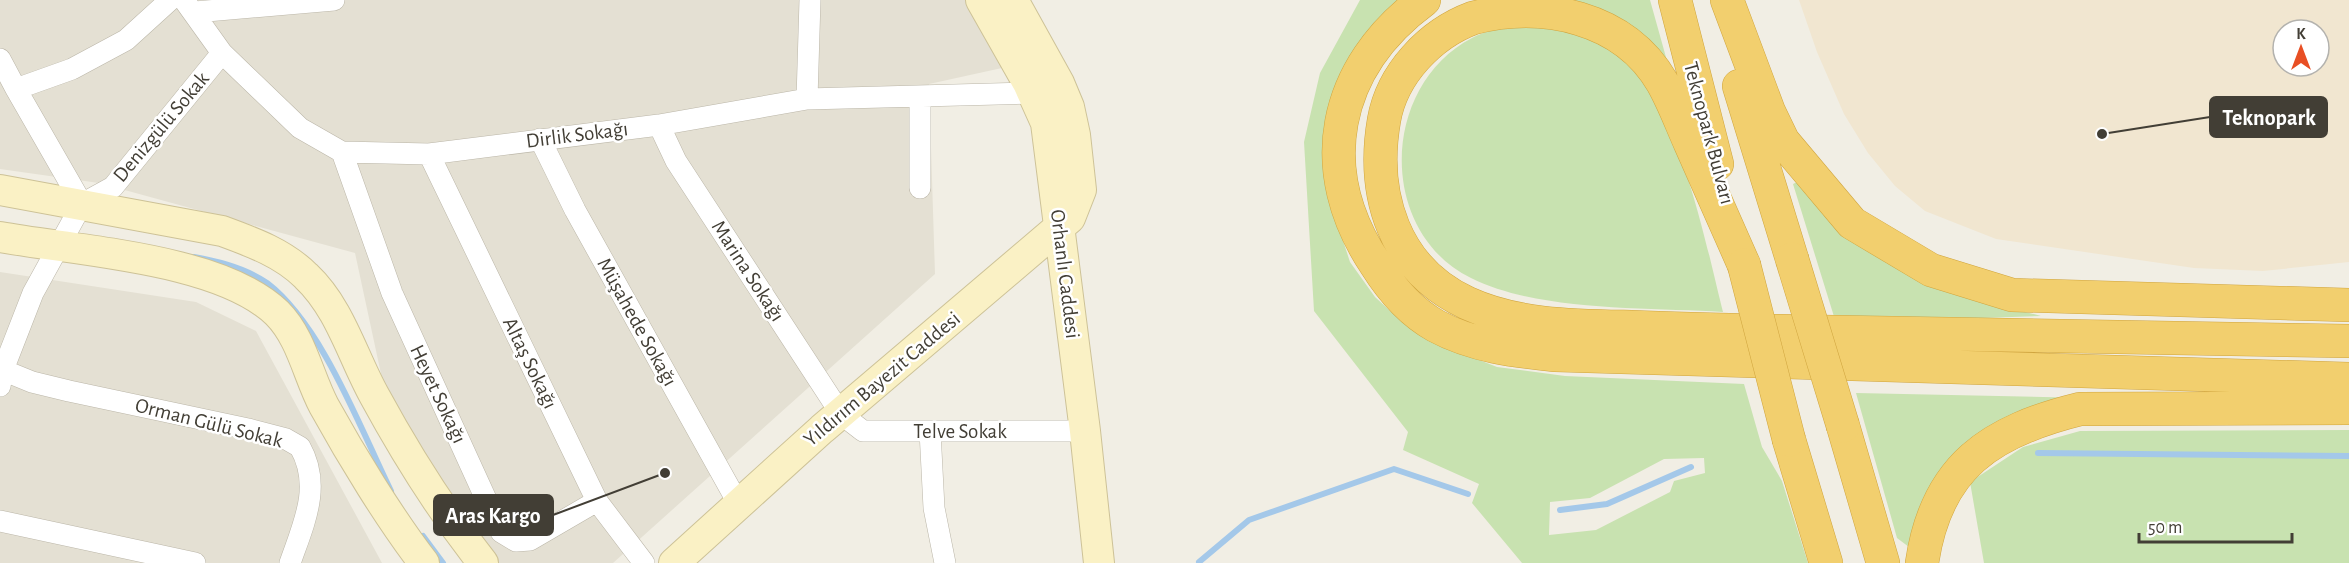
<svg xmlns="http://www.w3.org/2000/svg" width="2349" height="563" viewBox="0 0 2349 563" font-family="'Alegreya Sans',sans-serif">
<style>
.residential{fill:#e4e0d3}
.commercial{fill:#f1e6d0;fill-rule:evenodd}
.green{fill:#c8e2b0;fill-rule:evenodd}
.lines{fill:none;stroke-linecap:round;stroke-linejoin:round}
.stream{stroke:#a4c8e9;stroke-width:6}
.street-casing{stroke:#bbb6a8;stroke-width:22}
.secondary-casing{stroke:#cdc297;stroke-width:32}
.highway-casing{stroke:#d0a53f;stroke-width:34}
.street{stroke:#fff;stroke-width:21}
.secondary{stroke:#faf1c5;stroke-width:30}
.highway{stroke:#f2cf6e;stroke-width:33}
.highway-bridge-casing{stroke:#d0a53f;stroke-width:34;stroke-linecap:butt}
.highway-bridge{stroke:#f2cf6e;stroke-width:33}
.labels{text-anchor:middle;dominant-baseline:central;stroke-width:5;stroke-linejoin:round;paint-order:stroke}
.street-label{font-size:21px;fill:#423e35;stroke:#fff}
.leader{fill:none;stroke:#423e35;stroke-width:2}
.callout-dot{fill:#423e35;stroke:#fff;stroke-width:2}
.callout{fill:#423e35;stroke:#423e35;stroke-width:2}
.callout-label{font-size:22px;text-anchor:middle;font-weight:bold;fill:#fff}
</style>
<rect width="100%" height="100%" fill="#f1eee4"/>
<path class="residential" d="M 0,0 L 199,0 L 203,4 L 231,0 L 965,0 L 1002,68 L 929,84 L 935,274 L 613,563 L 493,563 L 389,411 L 355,253 L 99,183 L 0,169 Z
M 0,272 L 196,302 L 256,331 L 382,563 L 0,563 Z"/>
<path class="commercial" d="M 1799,0 L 2349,0 L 2349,262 L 2263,271 L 2194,268 L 1996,239 L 1925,211 L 1895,186 L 1868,153 L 1844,114 L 1817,52 ZM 2283,30 L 2319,30 L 2319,66 L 2283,66 Z"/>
<path class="green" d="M 1360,0 L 1403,0 L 1379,23 L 1332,207 L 1350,262 L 1375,297 L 1400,320 L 1431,341 L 1497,367 L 1565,376 L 1744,384 L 1762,447 L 1782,481 L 1808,563 L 1522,563 L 1472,503 L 1479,484 L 1403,450 L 1408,432 L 1314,311 L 1304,142 L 1320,73 ZM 1704,458 L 1705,473 L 1674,481 L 1670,492 L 1596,530 L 1549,535 L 1550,502 L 1590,498 L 1664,459 Z
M 1540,0 L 1650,0 L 1669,68 Z
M 1515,24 C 1533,26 1557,24 1574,31 C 1586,36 1603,43 1614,51 C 1679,100 1704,237 1723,312 C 1647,307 1539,312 1471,278 C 1377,232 1380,86 1472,38 C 1485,31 1500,28 1515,24 Z
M 1803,179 L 1954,293 L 2041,316 L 1836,323 L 1793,184 Z
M 1856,393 L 2090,398 L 2032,409 L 1985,428 L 1941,472 L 1913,550 L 1897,538 Z
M 2349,430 L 2349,563 L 1984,563 L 1970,482 L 2023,447 L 2080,431 Z"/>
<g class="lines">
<path class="stream" d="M 194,257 C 217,261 247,269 267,283 C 322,325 360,428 391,491
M 2038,453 L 2349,456
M 1560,510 L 1607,504 L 1691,467
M 423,536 L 443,563
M 1199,562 L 1249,520 L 1394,469 L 1468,494"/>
<g class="street-casing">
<path id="street" d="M 184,0 L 222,53 L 300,128 L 342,152 L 429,154 L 659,125 L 807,99 L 1032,93
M 195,12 L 334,0
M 0,59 L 16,89 L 72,69 L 126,40 L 170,0
M 16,89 L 82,204
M 920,96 L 920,188
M 807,99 L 810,0
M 659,125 L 676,161 L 841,414 L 863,431 L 1085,431
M 540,139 L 575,210 L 738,503
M 342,152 L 392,293 L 501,532 L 516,541 L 530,540 L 597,501
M 429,154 L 597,501 L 644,563
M 0,369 L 32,382 L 69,391 L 248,429 L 286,439 L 300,447 C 322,486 304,523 290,563
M 0,386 L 3,370 L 33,293 L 82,204 L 113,187 L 222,53
M 930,431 L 934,508 L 945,563
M 0,521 L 195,563"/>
</g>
<g class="secondary-casing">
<path id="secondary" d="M 981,0 L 1028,83 L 1046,123 L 1085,431 L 1099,563
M 0,190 L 222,231 C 252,242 283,253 306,276 C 340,308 352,355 374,395 C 406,454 441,510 483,563
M 0,237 C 77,251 220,258 277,313 C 302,338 308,376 324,406 C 351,455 390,519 424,563
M 674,563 L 822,429 L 1070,218 L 1081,190 L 1075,135 L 1069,107 L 1059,83 L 1013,0"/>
</g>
<g class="highway-casing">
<path id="highway" d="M 1424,0 C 1332,68 1312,170 1376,265 C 1391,289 1411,312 1436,326 C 1473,346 1515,351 1555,355 L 2349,379
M 1675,0 L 1717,164
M 1727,0 L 1769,112 L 1783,141 L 1852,223 L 1931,270 L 2012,295 L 2349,305
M 1739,86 L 1792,259
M 1744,265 C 1726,225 1708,184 1690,143 C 1681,123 1673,101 1662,82 C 1624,17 1543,0 1473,18 C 1430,34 1392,74 1384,120 C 1371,195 1394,269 1467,303 C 1517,326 1576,326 1631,327 C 1678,329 1725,330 1773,331 C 1965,335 2157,338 2349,341
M 1843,426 L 1883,563
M 1789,440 L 1826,563
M 1922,563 C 1936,466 1991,431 2080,409 L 2349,408"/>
</g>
<use href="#street" class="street"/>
<use href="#secondary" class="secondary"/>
<use href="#highway" class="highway"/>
<g class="highway-bridge-casing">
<path id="highway-bridge" d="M 1792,259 L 1843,426
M 1744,265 L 1789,440"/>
</g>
<use href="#highway-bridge" class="highway-bridge"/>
</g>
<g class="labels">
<g class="street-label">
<text transform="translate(161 127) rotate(-50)">Denizgülü Sokak</text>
<text transform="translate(1709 133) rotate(75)">Teknopark Bulvarı</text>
<text transform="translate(577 135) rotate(-7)">Dirlik Sokağı</text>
<text transform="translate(748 271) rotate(57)">Marina Sokağı</text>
<text transform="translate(1065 274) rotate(83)">Orhanlı Caddesi</text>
<text transform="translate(637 322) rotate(61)">Müşahede Sokağı</text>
<text transform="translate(530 363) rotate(64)">Altaş Sokağı</text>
<text transform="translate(882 379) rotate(-40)">Yıldırım Bayezit Caddesi</text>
<text transform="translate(438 394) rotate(65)">Heyet Sokağı</text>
<text transform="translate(209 423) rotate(14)">Orman Gülü Sokak</text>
<text x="960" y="431">Telve Sokak</text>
</g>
</g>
<path class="leader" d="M2102 134L2210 117M665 473L553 515"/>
<g class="callout-dot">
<circle cx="2102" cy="134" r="6"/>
<circle cx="665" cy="473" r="6"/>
</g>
<g class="callout">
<rect x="2210" y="97" width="117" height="40" rx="6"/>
<rect x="434" y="495" width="119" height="40" rx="6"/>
</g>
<g class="callout-label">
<text x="2269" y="125">Teknopark</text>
<text x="493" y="523">Aras Kargo</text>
</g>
<g transform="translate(2301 48)"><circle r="28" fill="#ffffff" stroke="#b3b2ae" stroke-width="1.5"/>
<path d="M0-4.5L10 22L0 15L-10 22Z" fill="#e84f24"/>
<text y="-9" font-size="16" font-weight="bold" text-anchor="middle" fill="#423e35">K</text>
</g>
<path d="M2139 533v9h153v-9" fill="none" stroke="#423e35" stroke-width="3"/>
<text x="2148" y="533" font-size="18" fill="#423e35" stroke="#ffffff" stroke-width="4.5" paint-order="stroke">50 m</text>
</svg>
